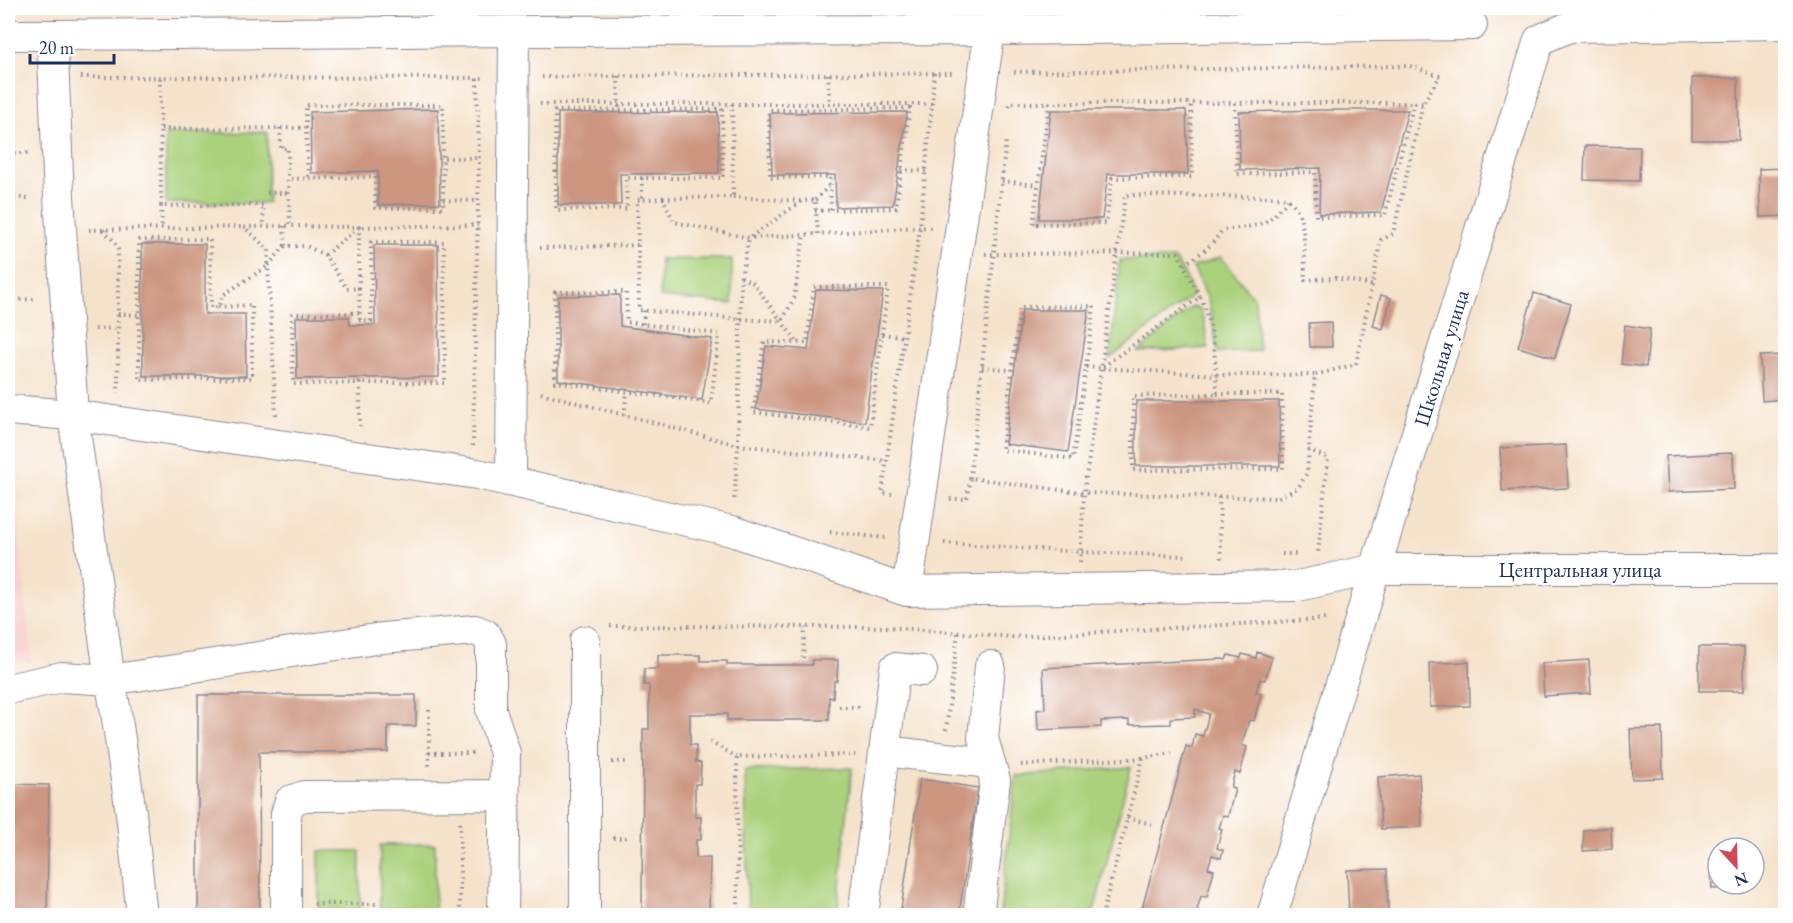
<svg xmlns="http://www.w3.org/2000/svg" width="1793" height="923" viewBox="0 0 1793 923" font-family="'EB Garamond',serif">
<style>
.built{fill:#f7d0ce}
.green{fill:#abd17b;stroke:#63806c;stroke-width:1.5}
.building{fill:#cc9680}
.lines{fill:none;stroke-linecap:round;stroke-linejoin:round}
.minor-casing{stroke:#888894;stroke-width:32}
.path{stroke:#888894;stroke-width:4;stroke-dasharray:1.5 4.5;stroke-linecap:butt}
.minor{stroke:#fff;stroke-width:30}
.labels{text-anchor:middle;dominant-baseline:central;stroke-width:5;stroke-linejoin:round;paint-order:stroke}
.street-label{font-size:21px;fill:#1b2f5e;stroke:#fff}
</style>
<rect width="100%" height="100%" fill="#fff"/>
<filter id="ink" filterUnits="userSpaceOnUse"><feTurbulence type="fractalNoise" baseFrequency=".0167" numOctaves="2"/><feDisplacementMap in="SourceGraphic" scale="12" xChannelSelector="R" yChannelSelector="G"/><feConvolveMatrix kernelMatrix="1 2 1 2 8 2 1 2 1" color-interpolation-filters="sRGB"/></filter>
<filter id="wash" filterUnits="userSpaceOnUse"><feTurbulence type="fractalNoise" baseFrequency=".008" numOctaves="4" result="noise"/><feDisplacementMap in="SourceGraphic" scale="24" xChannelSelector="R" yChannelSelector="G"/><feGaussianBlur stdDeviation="1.35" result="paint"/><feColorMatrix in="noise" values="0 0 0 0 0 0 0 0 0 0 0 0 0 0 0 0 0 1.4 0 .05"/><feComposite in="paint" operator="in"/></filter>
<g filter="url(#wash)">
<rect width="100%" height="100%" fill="#f5e2ca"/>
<path class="built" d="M 8,435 L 9,436 L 32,662 L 8,662 Z"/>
<path class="green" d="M 267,132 L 267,203 L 166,203 L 166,134 Z
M 1221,257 L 1255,300 L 1259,351 L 1218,353 L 1208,299 L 1193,267 Z
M 660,259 L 732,259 L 732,304 L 660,297 Z
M 1175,259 L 1186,277 L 1193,295 L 1110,358 L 1120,260 Z
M 1192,307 L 1199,308 L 1204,320 L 1208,348 L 1138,352 Z
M 1131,767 L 1093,915 L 1000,915 L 1016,776 Z
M 852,768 L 837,915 L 748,915 L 745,770 Z
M 435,844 L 435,915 L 380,915 L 380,845 Z
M 319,851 L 360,851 L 360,915 L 319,915 Z"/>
<g id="blocks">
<path class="building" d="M 1692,78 L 1738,78 L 1739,140 L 1692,140 Z
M 438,109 L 440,203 L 378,205 L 378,171 L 311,173 L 310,112 Z
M 1051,110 L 1186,110 L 1188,174 L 1108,174 L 1102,219 L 1039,219 Z
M 1318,110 L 1408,110 L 1381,212 L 1319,214 L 1320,168 L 1240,170 L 1239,112 Z
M 718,112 L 719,173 L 620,174 L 621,205 L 558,205 L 558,113 Z
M 907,112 L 893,205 L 836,207 L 835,175 L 772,175 L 770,113 Z
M 1585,146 L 1640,147 L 1639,181 L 1584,180 Z
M 1786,168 L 1786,216 L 1760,217 L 1759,169 Z
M 142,244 L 205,244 L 205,314 L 245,314 L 246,376 L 143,376 Z
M 374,245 L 438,245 L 439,377 L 297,379 L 296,317 L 349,317 L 350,325 L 375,325 Z
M 816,290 L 883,291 L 865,422 L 756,409 L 766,346 L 808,350 Z
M 1534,293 L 1571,304 L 1555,358 L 1518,347 Z
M 620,295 L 620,326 L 712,339 L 702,400 L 558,380 L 558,296 Z
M 1381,295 L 1391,298 L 1383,329 L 1373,326 Z
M 1022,310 L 1089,310 L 1068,452 L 1005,444 Z
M 1331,322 L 1332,347 L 1310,347 L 1309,323 Z
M 1625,325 L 1650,329 L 1646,367 L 1621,364 Z
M 1786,355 L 1786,399 L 1762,401 L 1760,356 Z
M 1136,401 L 1279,401 L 1280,466 L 1136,466 Z
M 1566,445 L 1568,488 L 1502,491 L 1500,448 Z
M 1733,453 L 1734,489 L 1668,492 L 1666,456 Z
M 1699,647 L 1744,647 L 1744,691 L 1699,691 Z
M 1257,652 L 1272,657 L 1265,680 L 1260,679 L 1256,692 L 1261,694 L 1254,721 L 1249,720 L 1242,745 L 1247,747 L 1240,774 L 1235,772 L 1231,787 L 1235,789 L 1228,816 L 1223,815 L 1219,828 L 1222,829 L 1217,848 L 1223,850 L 1221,858 L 1212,855 L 1208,868 L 1214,870 L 1207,897 L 1201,896 L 1197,910 L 1203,912 L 1202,916 L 1140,916 L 1186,746 L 1192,748 L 1195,734 L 1203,736 L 1209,714 L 1195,709 L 1195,717 L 1171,718 L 1171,724 L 1129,725 L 1129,720 L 1101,721 L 1101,727 L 1038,730 L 1037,710 L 1045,709 L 1043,668 L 1221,659 L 1226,660 L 1228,655 L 1241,658 L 1242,654 L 1256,658 Z
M 658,655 L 700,655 L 701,661 L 727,661 L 727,665 L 812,665 L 812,660 L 838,660 L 837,681 L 834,681 L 833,698 L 829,697 L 829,720 L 727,720 L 727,714 L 690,714 L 690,745 L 696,745 L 696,762 L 701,763 L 700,784 L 695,784 L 695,817 L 701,817 L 701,840 L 696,840 L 696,858 L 710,858 L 709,916 L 642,916 L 643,729 L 649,729 L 649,685 L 644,685 L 644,669 L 658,669 Z
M 1589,660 L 1591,693 L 1544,696 L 1542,663 Z
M 1469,662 L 1470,706 L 1430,707 L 1429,663 Z
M 198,695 L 416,695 L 416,726 L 388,726 L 388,752 L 259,752 L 260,916 L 198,916 Z
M 1662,728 L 1663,778 L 1632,779 L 1630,729 Z
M 1419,774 L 1422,827 L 1381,829 L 1378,777 Z
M 920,779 L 978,788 L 959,916 L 900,916 Z
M 8,784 L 49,785 L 47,916 L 8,916 Z
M 1611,827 L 1612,849 L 1583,851 L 1584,830 Z
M 1718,858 L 1718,884 L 1736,884 L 1736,888 L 1712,889 L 1710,859 Z
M 1387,869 L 1388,916 L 1349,916 L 1347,870 Z"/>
</g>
</g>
<g filter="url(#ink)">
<use href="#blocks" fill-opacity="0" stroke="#888894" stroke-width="1.5"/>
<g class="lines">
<g class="minor-casing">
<path id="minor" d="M 514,31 L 990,30 L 1472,25
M 8,35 L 52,35 L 59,197 L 73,415 L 110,680 L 116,712 L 131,813 L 142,916
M 52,35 L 514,31 L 511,481
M 8,410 L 73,415 L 477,474 L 732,531 L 907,591 L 1298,586 L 1375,569 L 1786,569
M 907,591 L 990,30 L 1009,8
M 8,689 L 62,677 L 110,680 L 382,638 L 475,630 L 485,634 L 491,644 L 491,710 L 505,753 L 503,916
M 884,751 L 990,763
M 286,916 L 286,814 L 290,801 L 304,796 L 504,795
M 585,916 L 585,641
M 863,916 L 895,668 L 922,671
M 978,916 L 995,780 L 983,738 L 990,666
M 1272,916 L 1375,569 L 1539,40 L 1569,27 L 1786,24"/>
</g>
<path class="path" d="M 828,74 L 830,106
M 618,76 L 619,110
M 81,77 L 477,78
M 542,77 L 954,73
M 160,78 L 161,206 L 263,205 L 264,227
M 1049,103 L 1033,224 L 1106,223 L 1112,178 L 1192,177 L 1191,103
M 1235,103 L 1237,174 L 1315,172 L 1316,217 L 1385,215 L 1414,103
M 540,104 L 932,104 L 920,227 L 818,234 L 815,200 L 802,201 L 749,238 L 741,277 L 738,445 L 734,502
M 932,104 L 934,73
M 1009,106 L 1010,103 L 1423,103
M 910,108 L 769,110 L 770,178 L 830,177 L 831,210 L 896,208 L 910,108 L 910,104
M 722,109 L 723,178 L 626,178 L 627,209 L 556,210 L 555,111 Z
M 280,128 L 281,149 L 288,148 L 288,179
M 306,128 L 306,105 L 443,105 L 443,158
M 161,129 L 306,128 L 308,178
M 8,153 L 28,153
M 901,170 L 926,171
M 642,178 L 642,200
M 1002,181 L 1038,185
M 267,193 L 289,193
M 733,197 L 801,201
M 8,198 L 31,198
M 663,198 L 733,197 L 732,104
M 443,200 L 478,201
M 815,200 L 830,185
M 161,206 L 162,229
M 815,211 L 831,210
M 284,226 L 285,246
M 89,230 L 244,227
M 103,230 L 113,240 L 118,250 L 118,393
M 638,245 L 639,310 L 740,319 L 782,321 L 794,298 L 804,235
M 540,248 L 638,245 L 637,200 L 663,198 L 674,222 L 749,238 L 818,234
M 985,254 L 1178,253 L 1200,297 L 1101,368 L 1217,375 L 1315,375
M 325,255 L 359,227 L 478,225
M 1184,264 C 1200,255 1212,246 1222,230 C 1259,225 1264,229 1289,199
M 741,277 L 753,283 L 797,342
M 814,287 L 888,287 L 870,427 L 753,412 L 764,342 L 807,343 Z
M 359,288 L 360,325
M 555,292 L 626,292 L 627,322 L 719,334 L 711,403 L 555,382 Z
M 1200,297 C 1214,323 1216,364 1217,394
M 8,300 L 37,299
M 218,307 L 252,305 L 252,378 L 139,380 L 139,240 L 210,239 L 211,308 L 218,307 L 223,295 L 268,266 L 269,250 L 244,227 L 290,226 L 288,179 L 375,177 L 375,208 L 443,208 L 443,158 L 479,158
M 359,313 L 292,314 L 293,384 L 360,383
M 118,314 L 139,315
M 359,320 L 371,321 L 371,242 L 444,242 L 445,383 L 360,383 L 360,426
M 643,324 L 644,310
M 95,329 L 118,328
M 882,334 L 905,337
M 982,367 L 1012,370
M 1086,367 L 1094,306 L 1020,307 L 1002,450 L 1073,459 L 1086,367 L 1101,368
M 541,393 L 738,445 L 887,461
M 1217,394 L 1282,394 L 1283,469 L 1133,470 L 1133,396 Z
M 276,415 L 268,266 L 285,246 L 306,246 L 325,255 L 347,289 L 359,288 L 359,227 L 290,226
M 624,415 L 627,392
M 473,446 L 479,158 L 477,78 L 486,78
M 1308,450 L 1328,458 L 1318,553
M 970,478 L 1006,140
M 892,494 L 882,493 L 920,227 L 932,228
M 1219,497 L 1221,559
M 950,499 L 967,499 L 970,478 L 1084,493 L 1277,498 L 1298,488 L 1307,473 L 1315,375 L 1356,364 L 1381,240 L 1393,234 L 1423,103 L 1440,76 L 1410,66 L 1013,72
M 830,532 L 886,538
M 944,543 L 1081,552 L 1188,556
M 1282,554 L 1299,554
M 1080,562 L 1084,493 L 1125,195 L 1277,197 C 1281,198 1286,198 1290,201 C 1308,215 1304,259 1305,280 L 1336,278 L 1372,285
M 610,626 L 888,627 L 1012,637 L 1329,619
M 803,658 L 805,627
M 839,707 L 858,707 L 858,709
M 429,710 L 429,768
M 946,730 L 958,632
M 710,742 L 737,757
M 429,753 L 476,753
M 612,762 L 626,762
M 1021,765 L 1143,758
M 1127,818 L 1152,824
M 460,823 L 460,916
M 613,838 L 627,838
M 314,904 L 380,904
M 738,916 L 737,757 L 855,755
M 1102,916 L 1143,758 L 1172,753"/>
<use href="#minor" class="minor"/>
</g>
</g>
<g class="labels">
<g class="street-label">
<text transform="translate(1441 358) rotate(-73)">Школьная улица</text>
<text x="1580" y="569">Центральная улица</text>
</g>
</g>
<rect width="1793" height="923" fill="none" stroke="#fff" stroke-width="30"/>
<g transform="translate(1736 866) rotate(158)"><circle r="28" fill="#ffffff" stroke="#a4acbf" stroke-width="1.5"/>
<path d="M0-4.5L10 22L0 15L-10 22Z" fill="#d1495b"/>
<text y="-9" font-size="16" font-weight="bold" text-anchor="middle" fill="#1b2f5e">N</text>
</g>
<path d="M30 54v9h84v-9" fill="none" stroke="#1b2f5e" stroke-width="3"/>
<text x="39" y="54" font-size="18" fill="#1b2f5e" stroke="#ffffff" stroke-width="4.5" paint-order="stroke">20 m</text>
</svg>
